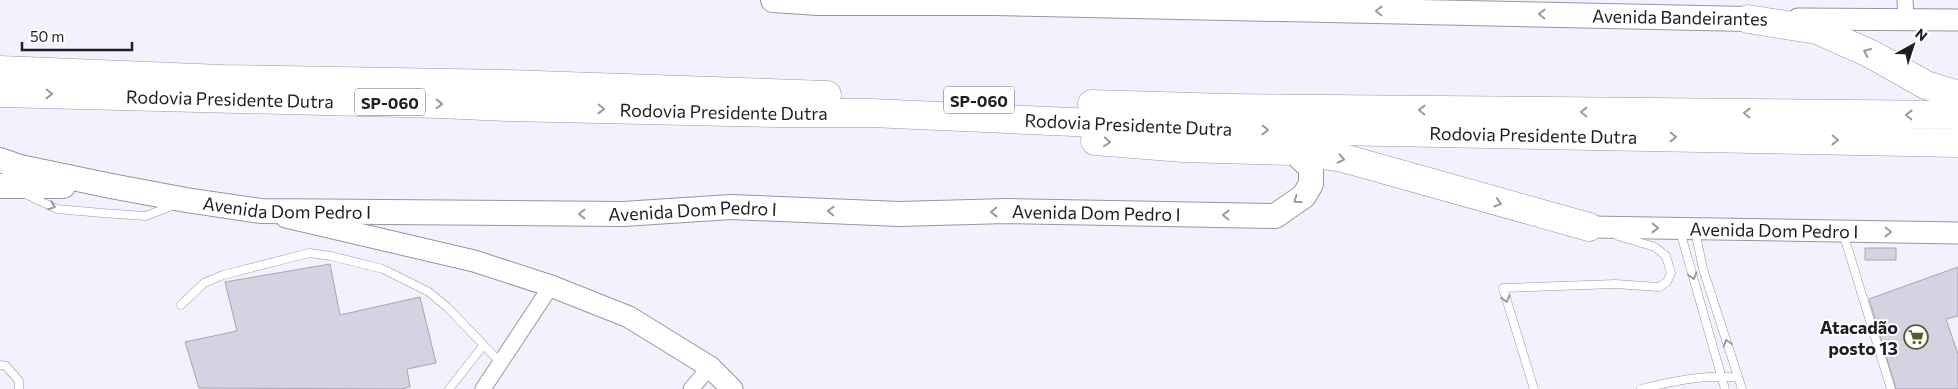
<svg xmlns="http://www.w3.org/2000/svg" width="1958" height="389" viewBox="0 0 1958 389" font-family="Commissioner,sans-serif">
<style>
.building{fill:#d5d2e2;stroke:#a7a4b3}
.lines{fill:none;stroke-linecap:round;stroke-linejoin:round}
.lane-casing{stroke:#9894a3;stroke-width:9}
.street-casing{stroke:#9894a3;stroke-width:17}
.secondary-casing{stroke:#9894a3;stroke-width:23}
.primary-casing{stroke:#9894a3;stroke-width:26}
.highway-casing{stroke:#9894a3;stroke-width:29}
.lane{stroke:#fff;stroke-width:8}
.street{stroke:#fff;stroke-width:15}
.secondary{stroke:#fff;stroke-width:21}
.primary{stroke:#fff;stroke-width:24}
.highway{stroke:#fff;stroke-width:28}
.oneway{stroke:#9a9a9c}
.labels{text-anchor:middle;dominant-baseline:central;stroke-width:4;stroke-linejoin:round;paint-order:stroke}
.shield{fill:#fff;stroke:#626266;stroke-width:1}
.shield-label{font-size:16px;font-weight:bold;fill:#1f1e24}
.street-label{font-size:18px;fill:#1f1e24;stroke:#fff}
.poi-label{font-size:18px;font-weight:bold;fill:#1f1e24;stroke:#fff;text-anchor:end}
</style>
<rect width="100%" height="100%" fill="#f4f1fe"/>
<path class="building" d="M 1865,248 L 1896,248 L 1896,260 L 1865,260 Z
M 330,264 L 340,315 L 420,297 L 436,363 L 407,369 L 410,387 L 401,389 L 199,388 L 185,342 L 237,331 L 225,282 Z
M 1958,267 L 1958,316 L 1946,319 L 1958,354 L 1958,389 L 1896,389 L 1869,299 Z"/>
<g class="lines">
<g class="lane-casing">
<path id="lane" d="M 25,194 L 57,209 L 102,213 L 146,216 L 174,205
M 1695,230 L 1703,269 L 1742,389
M 1680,231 L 1725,389
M 1843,233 L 1891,389
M 181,305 L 204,283 L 223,275 L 309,253 L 331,256 L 383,269 L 429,292 L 447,307 L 500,362
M 0,365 L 6,366 L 19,381 L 19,389
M 449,389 L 483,346
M 1534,389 L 1503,288 L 1615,284 L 1659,287 L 1667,282 L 1671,273 L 1666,256 L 1655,247 L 1618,236
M 1641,389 C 1673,381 1706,374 1738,378"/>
</g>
<g class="street-casing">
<path id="street" d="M 1905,0 L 1906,20
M 483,389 L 551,286
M 691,389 L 710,367"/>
</g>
<g class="secondary-casing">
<g id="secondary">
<path d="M 1798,19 L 1958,20"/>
<path d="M 286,217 L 474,261 L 551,286 L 629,317 L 710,367 L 732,389"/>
<path id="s1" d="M 1589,227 L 1958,233"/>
</g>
</g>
<g class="primary-casing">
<g id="primary">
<path d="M 773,0 L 818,3 L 994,3 L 1748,19"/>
<path id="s2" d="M 0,160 L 20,167 L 111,186 L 186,200 L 261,211 L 623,214 L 731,207 L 899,214 L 1007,211 L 1275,216 L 1304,196 L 1311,184 L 1311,168 L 1293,151"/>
<path d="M 0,186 L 63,186"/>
</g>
</g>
<g class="highway-casing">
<g id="highway">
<path d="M 1748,19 L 1817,30 L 1871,54 L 1926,85 L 1958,95"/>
<path d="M 0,70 L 222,79 L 506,84 L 827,95"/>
<path id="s3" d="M 0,93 L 440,104 L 506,107 L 779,113 L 871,113 L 1232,129 L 1958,143"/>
<path d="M 1092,104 L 1228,108 L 1958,115"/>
<path d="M 1095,141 L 1183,148 L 1293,151 L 1343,158 L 1589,227"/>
</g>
</g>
<use href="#lane" class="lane"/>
<use href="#street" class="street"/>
<use href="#secondary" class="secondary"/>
<use href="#primary" class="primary"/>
<use href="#highway" class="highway"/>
</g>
<defs><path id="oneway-chevron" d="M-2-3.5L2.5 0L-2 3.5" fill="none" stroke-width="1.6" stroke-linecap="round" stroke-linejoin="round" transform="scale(1.25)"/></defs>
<g class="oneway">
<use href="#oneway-chevron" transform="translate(1379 11) rotate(-179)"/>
<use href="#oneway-chevron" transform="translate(1542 14) rotate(-179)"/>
<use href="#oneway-chevron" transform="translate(1867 52) rotate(-155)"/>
<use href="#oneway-chevron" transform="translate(49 94) rotate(1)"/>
<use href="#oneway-chevron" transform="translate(439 104) rotate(2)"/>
<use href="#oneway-chevron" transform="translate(601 109) rotate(1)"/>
<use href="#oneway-chevron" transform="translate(1422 110) rotate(-179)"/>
<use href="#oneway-chevron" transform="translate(1584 112) rotate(-179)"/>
<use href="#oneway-chevron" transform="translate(1747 113) rotate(-179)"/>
<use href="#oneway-chevron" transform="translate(1909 115) rotate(-179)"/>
<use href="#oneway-chevron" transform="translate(1265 130) rotate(1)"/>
<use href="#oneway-chevron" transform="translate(1673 137) rotate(1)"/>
<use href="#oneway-chevron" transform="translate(1835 140) rotate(1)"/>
<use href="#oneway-chevron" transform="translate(1107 142) rotate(5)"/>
<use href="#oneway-chevron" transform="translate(1341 159) rotate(12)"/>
<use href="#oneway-chevron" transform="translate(1297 200) rotate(144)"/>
<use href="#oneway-chevron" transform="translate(1498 203) rotate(16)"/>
<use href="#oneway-chevron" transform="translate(52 206) rotate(21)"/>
<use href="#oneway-chevron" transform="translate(831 211) rotate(-178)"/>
<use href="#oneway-chevron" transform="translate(994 212) rotate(179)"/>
<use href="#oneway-chevron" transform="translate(582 214) rotate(-180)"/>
<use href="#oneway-chevron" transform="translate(1226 215) rotate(-179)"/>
<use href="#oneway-chevron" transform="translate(1655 228) rotate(1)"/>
<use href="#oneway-chevron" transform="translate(1888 232) rotate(1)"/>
<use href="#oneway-chevron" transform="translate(1693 276) rotate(75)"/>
<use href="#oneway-chevron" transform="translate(1506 299) rotate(73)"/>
<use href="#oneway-chevron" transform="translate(1727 343) rotate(-108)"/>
</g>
<defs>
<g id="supermarket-ring" transform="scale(1.25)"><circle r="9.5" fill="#fff" stroke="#565d2c" stroke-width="1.5"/><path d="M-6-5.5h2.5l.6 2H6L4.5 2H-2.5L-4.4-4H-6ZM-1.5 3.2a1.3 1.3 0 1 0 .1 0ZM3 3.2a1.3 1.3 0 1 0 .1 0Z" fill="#565d2c"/></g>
</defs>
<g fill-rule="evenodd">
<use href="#supermarket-ring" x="1916" y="337"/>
</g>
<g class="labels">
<g class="shield">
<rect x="944" y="86.5" width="70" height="27" rx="4"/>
<rect x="355" y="88.5" width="70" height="27" rx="4"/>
</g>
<g class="shield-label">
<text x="979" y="100">SP-060</text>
<text x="390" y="102">SP-060</text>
</g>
<g class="street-label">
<text transform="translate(1680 17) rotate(1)">Avenida Bandeirantes</text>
<text stroke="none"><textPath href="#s3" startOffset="230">Rodovia Presidente Dutra</textPath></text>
<text stroke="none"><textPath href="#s3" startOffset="724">Rodovia Presidente Dutra</textPath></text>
<text stroke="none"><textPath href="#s3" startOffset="1129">Rodovia Presidente Dutra</textPath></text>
<text stroke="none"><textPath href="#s3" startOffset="1534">Rodovia Presidente Dutra</textPath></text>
<text stroke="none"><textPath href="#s2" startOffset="292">Avenida Dom Pedro I</textPath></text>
<text stroke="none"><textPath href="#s2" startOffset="698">Avenida Dom Pedro I</textPath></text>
<text stroke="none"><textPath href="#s2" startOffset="1102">Avenida Dom Pedro I</textPath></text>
<text stroke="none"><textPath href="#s1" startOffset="185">Avenida Dom Pedro I</textPath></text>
</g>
<g class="poi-label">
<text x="1898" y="327">Atacadão<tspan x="1898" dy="21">posto 13</tspan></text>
</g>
</g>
<g transform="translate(1913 45) rotate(39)" stroke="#ffffff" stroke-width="4" paint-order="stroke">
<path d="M0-4L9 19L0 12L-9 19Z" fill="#1f1e24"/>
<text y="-8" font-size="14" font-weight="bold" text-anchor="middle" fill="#1f1e24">N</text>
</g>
<path d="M22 42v8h110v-8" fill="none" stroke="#1f1e24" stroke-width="2.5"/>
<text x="30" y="42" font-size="15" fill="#1f1e24" stroke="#ffffff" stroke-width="4" paint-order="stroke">50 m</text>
</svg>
